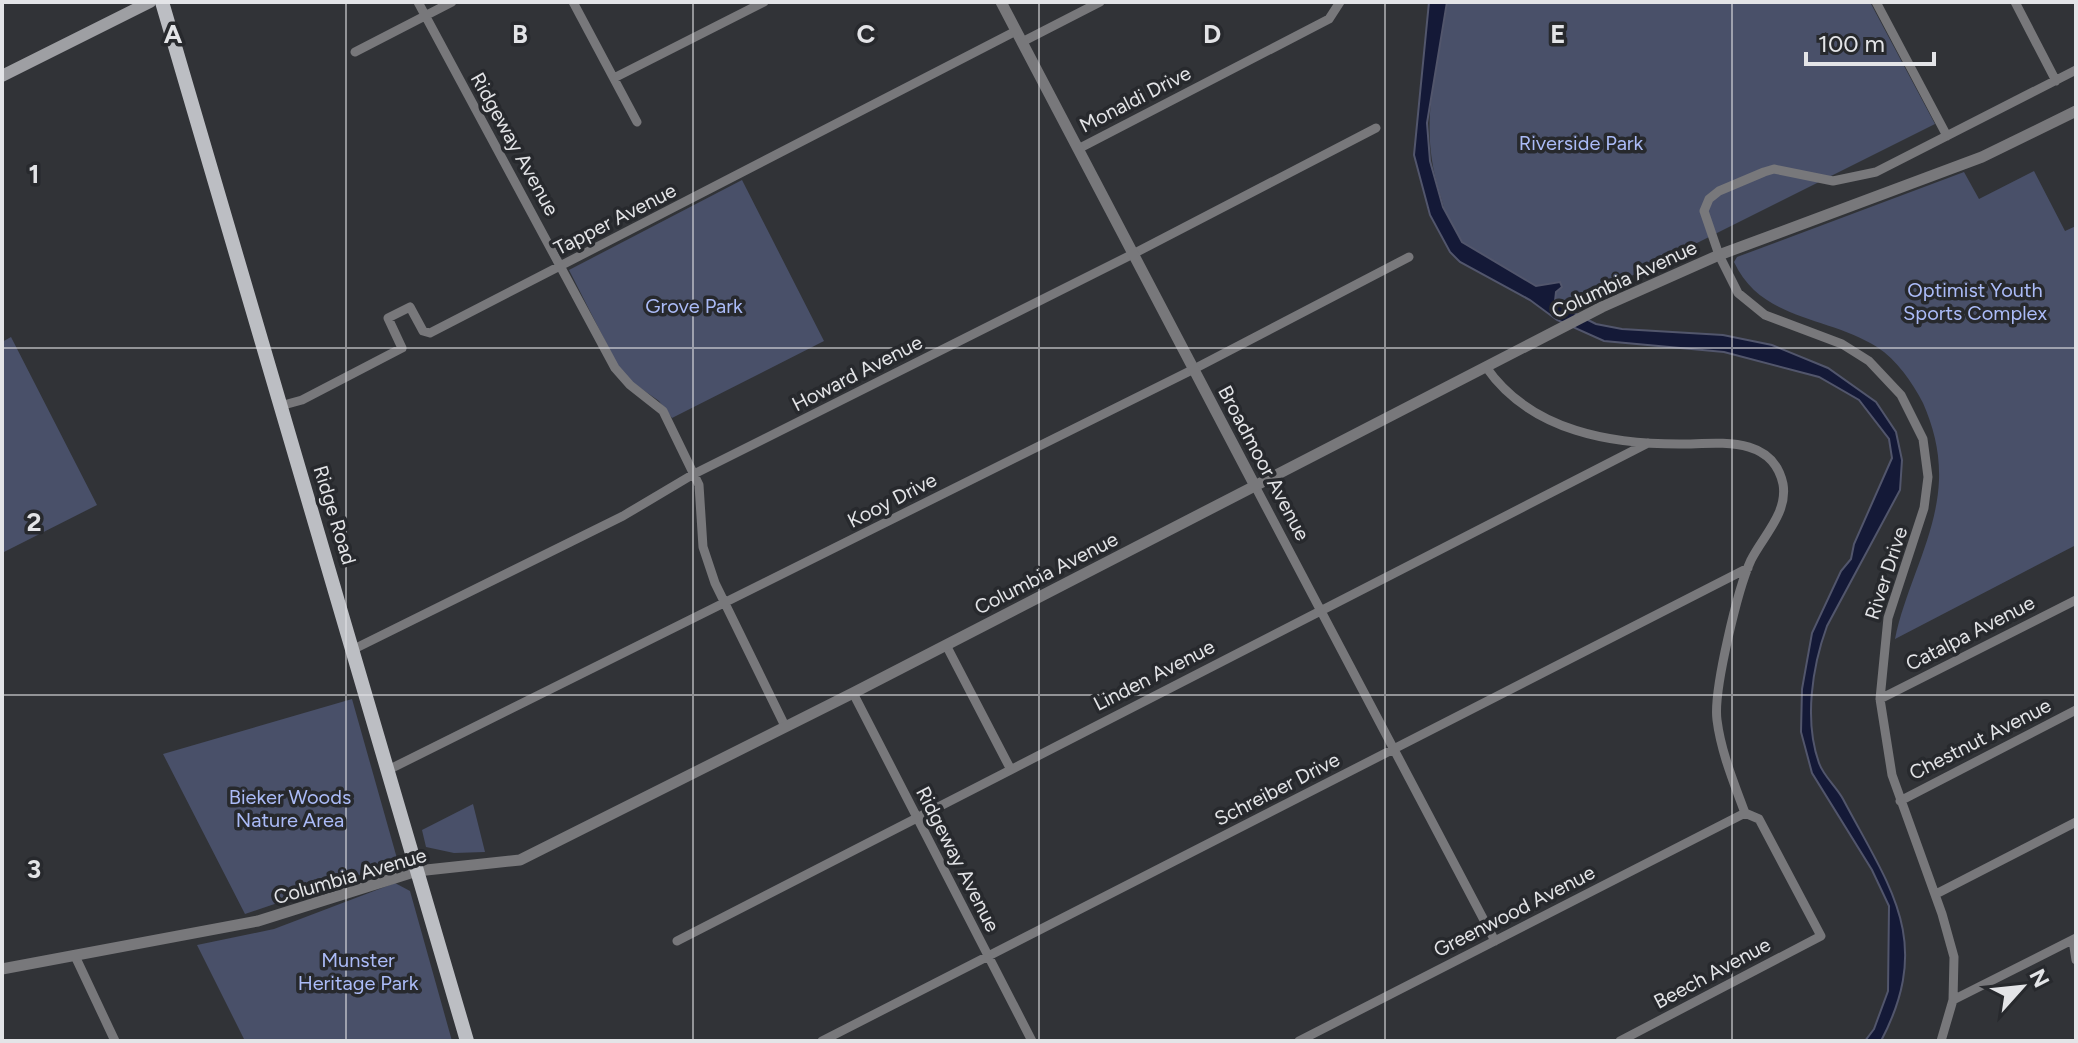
<svg xmlns="http://www.w3.org/2000/svg" width="2078" height="1043" viewBox="0 0 2078 1043" font-family="Figtree,sans-serif">
<style>
.green{fill:#495069}
.water{fill:#141937;stroke:#52566c;stroke-width:2}
.lines{fill:none;stroke-linecap:round;stroke-linejoin:round}
.minor{stroke:#78787b;stroke-width:9}
.tertiary{stroke:#78787b;stroke-width:11}
.secondary{stroke:#9e9fa3;stroke-width:12}
.primary{stroke:#bcbec3;stroke-width:14}
.grid{fill:none;stroke:#e3e4e7;stroke-width:2;stroke-opacity:0.55}
.labels{text-anchor:middle;dominant-baseline:central;stroke-width:7;stroke-linejoin:round;paint-order:stroke}
.street-label{font-size:20px;fill:#e3e4e7;stroke:#27292d}
.park-label{font-size:20px;fill:#abbbf7;stroke:#27292d}
.grid-label{font-size:26px;text-anchor:middle;font-weight:bold;fill:#e3e4e7;stroke:#27292d;stroke-width:7;stroke-linejoin:round;paint-order:stroke}
</style>
<rect width="100%" height="100%" fill="#313337"/>
<path class="green" d="M 1447,2 L 1870,2 L 1935,124 L 1571,306 L 1573,301 L 1557,303 L 1554,299 L 1557,282 L 1536,286 C 1512,275 1482,261 1463,243 C 1448,229 1446,212 1440,194 C 1417,122 1438,74 1447,2 Z
M 2034,171 L 2065,231 L 2076,226 L 2076,545 L 1895,639 C 1906,585 1937,535 1939,480 C 1940,453 1934,428 1923,403 C 1912,382 1897,360 1877,347 C 1829,316 1761,321 1734,262 L 1737,257 L 1964,172 L 1979,199 Z
M 742,180 L 824,341 L 672,418 L 659,401 L 623,376 L 569,270 Z
M 11,337 L 97,505 L 2,553 L 2,342 Z
M 352,699 L 398,862 L 245,914 L 163,754 Z
M 473,804 L 485,852 L 454,853 L 426,847 L 422,830 Z
M 395,883 L 410,891 L 452,1041 L 245,1041 L 197,945 L 274,929 Z"/>
<path class="water" d="M 1429,2 L 1447,2 L 1427,123 L 1430,161 L 1443,207 L 1462,242 L 1536,286 L 1560,282 L 1562,287 L 1556,292 L 1555,301 L 1573,301 L 1568,310 L 1596,324 L 1622,329 L 1723,335 L 1772,345 L 1828,368 L 1876,402 L 1896,432 L 1902,460 L 1900,490 L 1827,626 C 1812,667 1804,721 1819,763 C 1824,777 1836,786 1843,799 C 1890,888 1934,940 1881,1041 L 1865,1041 L 1874,1029 L 1888,991 L 1889,906 L 1872,870 L 1812,773 L 1801,732 L 1802,689 L 1812,633 L 1841,571 L 1851,559 L 1854,544 L 1892,458 L 1889,439 L 1859,400 L 1819,377 L 1724,352 L 1604,341 L 1557,320 L 1530,300 L 1460,262 L 1450,252 L 1430,215 L 1414,155 Z"/>
<g class="lines">
<path class="minor" d="M 418,2 L 615,368 L 630,385 L 663,411 L 699,485 L 703,547 L 715,583 L 785,726
M 573,2 L 637,122
M 1876,2 L 1947,136
M 2015,2 L 2056,81
M 1022,42 L 1100,2
M 355,52 L 452,2
M 614,78 L 764,2
M 1078,149 L 1329,19 L 1340,2
M 1486,367 C 1531,432 1613,445 1687,444 C 1723,443 1773,437 1783,484 C 1788,513 1763,536 1751,560 C 1738,588 1713,691 1717,720 C 1721,752 1734,783 1745,813 L 1759,819 L 1821,936 L 1620,1041
M 280,406 L 302,400 L 402,348 L 388,318 L 410,307 L 423,331 L 430,333 L 1016,31
M 1255,486 L 1495,941
M 946,645 L 1010,768
M 354,649 L 623,516 L 692,475 L 1133,254 L 1376,128
M 853,693 L 1032,1041
M 1880,699 L 2076,600
M 388,770 L 1194,369 L 1409,257
M 1900,801 L 2076,710
M 1936,894 L 2076,822
M 2073,940 L 2076,960
M 677,941 L 1648,443
M 75,956 L 115,1041
M 1953,1000 L 2076,938
M 822,1041 L 1748,568
M 1299,1041 L 1745,813
M 1941,1041 L 1953,1000 L 1954,957 L 1942,914 L 1892,775 L 1880,699 L 1888,618 L 1924,508 L 1928,477 L 1923,439 L 1901,395 L 1869,361 L 1842,344 L 1765,315 L 1738,293 L 1719,255 L 1704,211 L 1709,199 L 1719,191 L 1764,172 L 1774,169 L 1833,181 L 1876,172 L 2076,70"/>
<path class="tertiary" d="M 1001,2 L 1255,486
M 2,969 L 258,921 L 417,871 L 520,860 L 853,693 L 1602,307 L 1719,255 L 1982,157 L 2076,111"/>
<path class="secondary" d="M 2,76 L 150,2"/>
<path class="primary" d="M 162,2 L 467,1041"/>
</g>
<path class="grid" d="M 346,2 L 346,1041M 693,2 L 693,1041M 1039,2 L 1039,1041M 1385,2 L 1385,1041M 1732,2 L 1732,1041M 2,348 L 2076,348M 2,695 L 2076,695"/>
<g class="labels">
<g class="street-label">
<text transform="translate(1135 99) rotate(-27)">Monaldi Drive</text>
<text transform="translate(515 144) rotate(61)">Ridgeway Avenue</text>
<text transform="translate(615 219) rotate(-27)">Tapper Avenue</text>
<text transform="translate(1624 279) rotate(-25)">Columbia Avenue</text>
<text transform="translate(857 373) rotate(-27)">Howard Avenue</text>
<text transform="translate(1264 463) rotate(62)">Broadmoor Avenue</text>
<text transform="translate(892 500) rotate(-27)">Kooy Drive</text>
<text transform="translate(335 515) rotate(73)">Ridge Road</text>
<text transform="translate(1046 573) rotate(-27)">Columbia Avenue</text>
<text transform="translate(1886 573) rotate(-72)">River Drive</text>
<text transform="translate(1970 633) rotate(-27)">Catalpa Avenue</text>
<text transform="translate(1154 675) rotate(-27)">Linden Avenue</text>
<text transform="translate(1980 739) rotate(-27)">Chestnut Avenue</text>
<text transform="translate(1277 789) rotate(-27)">Schreiber Drive</text>
<text transform="translate(958 859) rotate(63)">Ridgeway Avenue</text>
<text transform="translate(350 876) rotate(-16)">Columbia Avenue</text>
<text transform="translate(1514 911) rotate(-27)">Greenwood Avenue</text>
<text transform="translate(1712 973) rotate(-28)">Beech Avenue</text>
</g>
<g class="park-label">
<text x="1581" y="143">Riverside Park</text>
<text x="1975" y="290">Optimist Youth<tspan x="1975" dy="23">Sports Complex</tspan></text>
<text x="694" y="306">Grove Park</text>
<text x="290" y="797">Bieker Woods<tspan x="290" dy="23">Nature Area</tspan></text>
<text x="358" y="960">Munster<tspan x="358" dy="23">Heritage Park</tspan></text>
</g>
</g>
<g class="grid-label">
<text x="173" y="43">A</text>
<text x="520" y="43">B</text>
<text x="866" y="43">C</text>
<text x="1212" y="43">D</text>
<text x="1558" y="43">E</text>
<text x="34" y="183">1</text>
<text x="34" y="531">2</text>
<text x="34" y="878">3</text>
</g>
<rect width="2078" height="1043" fill="none" stroke="#e3e4e7" stroke-width="8"/>
<g transform="translate(2022 987) rotate(63)" stroke="#27292d" stroke-width="6" paint-order="stroke">
<path d="M0-6L14 30L0 20L-14 30Z" fill="#e3e4e7"/>
<text y="-12" font-size="22" font-weight="bold" text-anchor="middle" fill="#e3e4e7">N</text>
</g>
<path d="M1806 52v12h128v-12" fill="none" stroke="#e3e4e7" stroke-width="4"/>
<text x="1818" y="52" font-size="24" fill="#e3e4e7" stroke="#27292d" stroke-width="6" paint-order="stroke">100 m</text>
</svg>
